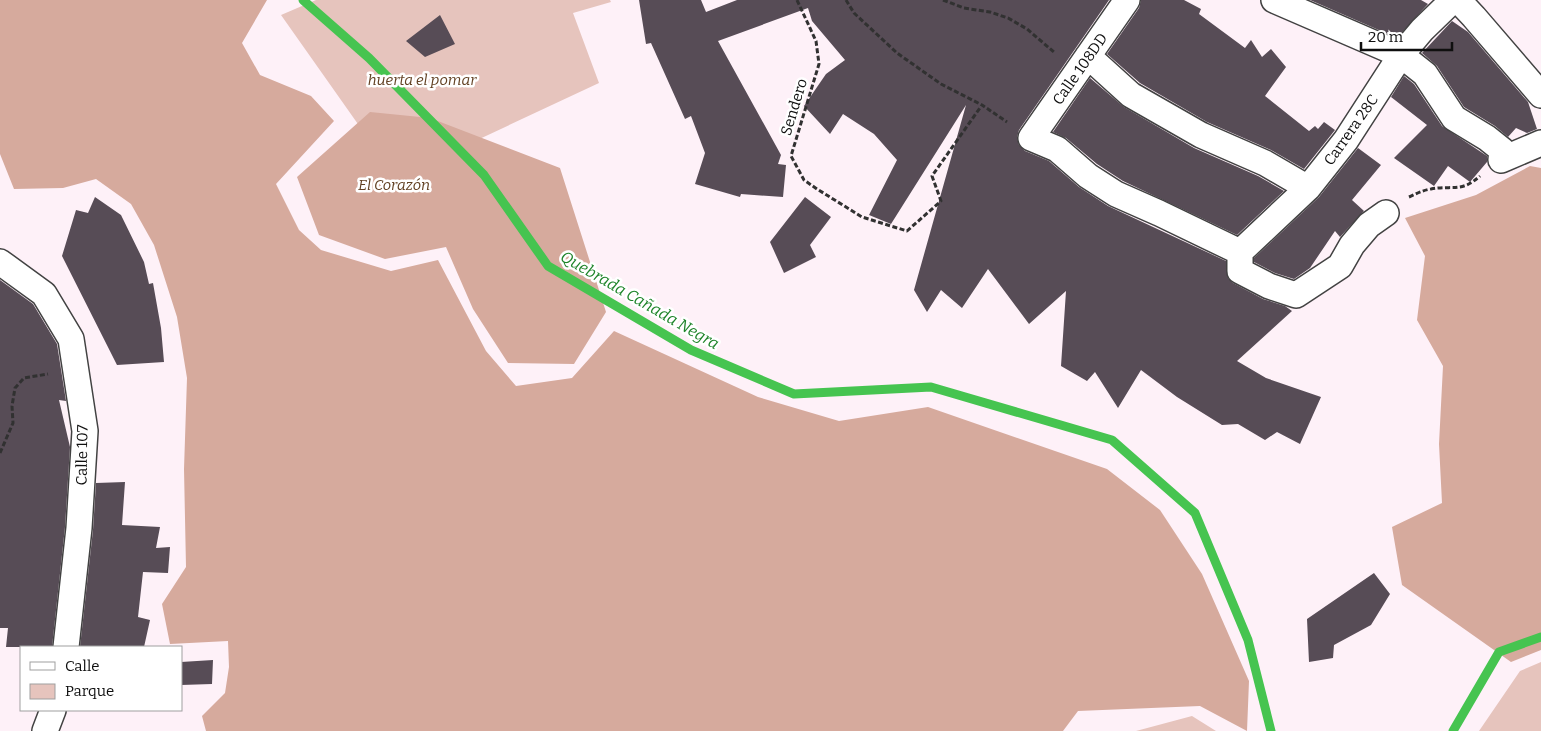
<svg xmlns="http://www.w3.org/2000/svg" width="1541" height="731" viewBox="0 0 1541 731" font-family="Bitter,serif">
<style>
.green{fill:#e6c4bd}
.forest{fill:#d6aa9d}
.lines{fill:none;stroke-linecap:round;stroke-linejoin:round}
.stream{stroke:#46c450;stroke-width:9}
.building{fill:#574c56}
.street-casing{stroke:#424242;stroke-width:28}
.path{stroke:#313131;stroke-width:3;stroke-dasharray:5 2.5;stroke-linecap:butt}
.street{stroke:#fff;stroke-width:25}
.labels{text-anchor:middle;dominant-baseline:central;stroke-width:5;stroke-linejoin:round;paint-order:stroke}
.street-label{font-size:15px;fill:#0f0f0f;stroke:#fff}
.park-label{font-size:15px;font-style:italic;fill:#624123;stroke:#fff}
.water-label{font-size:16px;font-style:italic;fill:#1e842a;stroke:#fff}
</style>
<rect width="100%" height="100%" fill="#fef1f8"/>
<path class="green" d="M 316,0 L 610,0 L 611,2 L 573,13 L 599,83 L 396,178 L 281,15 Z
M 1541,662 L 1541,731 L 1479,731 L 1520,671 Z
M 1192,716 L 1216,731 L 1136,731 Z"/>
<path class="forest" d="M 0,0 L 267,0 L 242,43 L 260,75 L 311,96 L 334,121 L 276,184 L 299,230 L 321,250 L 391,271 L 438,260 L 486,351 L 516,386 L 572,378 L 614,331 L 758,397 L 839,421 L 928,407 L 1107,469 L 1160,510 L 1202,574 L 1249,681 L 1247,731 L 1200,706 L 1078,711 L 1063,731 L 206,731 L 202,716 L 225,693 L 229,667 L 228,641 L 170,644 L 162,604 L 186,567 L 184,469 L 187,378 L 177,317 L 154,245 L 131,204 L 96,179 L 63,188 L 14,189 L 0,154 Z
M 370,112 L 430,118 L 560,168 L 606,312 L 574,364 L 508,363 L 473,309 L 446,247 L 385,259 L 319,235 L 297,177 Z
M 1530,166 L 1541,168 L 1541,650 L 1511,662 L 1402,585 L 1392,527 L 1442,503 L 1439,444 L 1443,366 L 1417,320 L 1425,256 L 1405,218 L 1476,195 Z"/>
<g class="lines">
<path class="stream" d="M 303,0 L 369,58 L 484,175 L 548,266 L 691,350 L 794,394 L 931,387 L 1112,440 L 1195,513 L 1248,640 L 1271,731
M 1453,731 L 1499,652 L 1541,637"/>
</g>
<path class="building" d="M 639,0 L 701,0 L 706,12 L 737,0 L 1109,0 L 1019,130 L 1017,137 L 1019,145 L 1025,151 L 1049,161 L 1079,187 L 1108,206 L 1226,261 L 1228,278 L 1233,283 L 1263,299 L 1285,306 L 1292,311 L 1237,361 L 1266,378 L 1321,397 L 1300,444 L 1277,432 L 1265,440 L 1238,424 L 1222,425 L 1177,397 L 1141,370 L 1118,408 L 1095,372 L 1087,381 L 1061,366 L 1066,291 L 1029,324 L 988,269 L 962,308 L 941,290 L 927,312 L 914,290 L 966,105 L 891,224 L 869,215 L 897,160 L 874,134 L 843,114 L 830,134 L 804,106 L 826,74 L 845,60 L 812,21 L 808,8 L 718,41 L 781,155 L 778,164 L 786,165 L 783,197 L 741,194 L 740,197 L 695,184 L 705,153 L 691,116 L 685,119 L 651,43 L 646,44 Z
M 1141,0 L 1184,0 L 1201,9 L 1199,14 L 1245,48 L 1251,40 L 1262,57 L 1271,49 L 1286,67 L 1265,96 L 1309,131 L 1315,126 L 1318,129 L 1324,122 L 1335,130 L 1304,169 L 1271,150 L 1207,122 L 1140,83 L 1107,54 L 1139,8 Z
M 1310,0 L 1421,0 L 1428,4 L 1397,38 Z
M 440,15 L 455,44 L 425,57 L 406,41 Z
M 1452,21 L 1468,32 L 1528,102 L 1537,129 L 1527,133 L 1516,128 L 1508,137 L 1495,126 L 1464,107 L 1437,66 L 1422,53 Z
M 1404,76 L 1414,84 L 1442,126 L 1487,156 L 1487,162 L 1470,182 L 1448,166 L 1434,186 L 1394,158 L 1427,125 L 1391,97 Z
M 1090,78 L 1124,107 L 1194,148 L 1258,176 L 1284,191 L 1237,235 L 1123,181 L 1097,164 L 1066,138 L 1053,132 Z
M 1358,148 L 1381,165 L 1352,200 L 1364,211 L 1340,237 L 1335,231 L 1310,268 L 1294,279 L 1275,273 L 1254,262 L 1254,258 L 1319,197 Z
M 95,197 L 121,215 L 144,262 L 149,284 L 153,283 L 161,328 L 164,362 L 117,365 L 62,256 L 76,210 L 88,213 Z
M 805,197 L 831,217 L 810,245 L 816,257 L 784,273 L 770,242 Z
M 0,280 L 33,304 L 57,344 L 66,401 L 59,400 L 70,447 L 65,527 L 52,647 L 6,647 L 8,628 L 0,628 Z
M 125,482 L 122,525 L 160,527 L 156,548 L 170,547 L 168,573 L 143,572 L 138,617 L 150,620 L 144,647 L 80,647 L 93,530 L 96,483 Z
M 1374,573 L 1390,594 L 1371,625 L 1334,645 L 1333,658 L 1309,662 L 1307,619 Z
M 213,660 L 212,684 L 181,685 L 181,662 Z"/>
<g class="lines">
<g class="street-casing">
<path id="street" d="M 1127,0 L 1031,138 L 1057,149 L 1088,176 L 1116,194 L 1159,213 L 1240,252
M 1274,0 L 1401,55 L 1425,74 L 1454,118 L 1487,138 L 1502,150 L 1501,160 L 1541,143
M 1458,0 L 1474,17 L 1541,95
M 1088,56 L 1131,95 L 1201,135 L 1265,163 L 1308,188
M 1240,252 L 1308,188 L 1346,140 L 1401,55 L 1422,30 L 1453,0
M 1240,252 L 1240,271 L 1269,286 L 1296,295 L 1340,266 L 1352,245 L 1369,225 L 1386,213
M 0,262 L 44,294 L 71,339 L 85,431 L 79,528 L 66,647
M 45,731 L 53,710"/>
</g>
<path class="path" d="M 797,0 L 816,41 L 819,64 L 791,156 L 804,180 L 817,189 L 862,217 L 907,231 L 941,201 L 932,176 L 982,105 L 1007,122
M 846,0 L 854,13 L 897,53 L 941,84 L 982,105
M 943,0 L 964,8 L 990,12 L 1008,18 L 1027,29 L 1055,53
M 1409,197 C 1416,194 1423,190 1431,189 C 1453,185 1461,193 1480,176
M 0,453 L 13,423 L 12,406 L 15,388 L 24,378 L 48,374"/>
<use href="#street" class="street"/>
</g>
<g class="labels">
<g class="street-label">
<text transform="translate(1080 69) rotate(-55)">Calle 108DD</text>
<text transform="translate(794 107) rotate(-73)">Sendero</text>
<text transform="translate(1351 130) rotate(-55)">Carrera 28C</text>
<text transform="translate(82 455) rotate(-89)">Calle 107</text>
</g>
<g class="park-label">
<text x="422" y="80">huerta el pomar</text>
<text x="394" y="185">El Corazón</text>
</g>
<g class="water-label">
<text transform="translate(640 300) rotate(30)">Quebrada Cañada Negra</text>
</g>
</g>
<rect x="20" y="646" width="162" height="65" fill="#ffffff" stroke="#9f9f9f"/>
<rect x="30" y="662" width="25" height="8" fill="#ffffff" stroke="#9f9f9f"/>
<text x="65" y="671" font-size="15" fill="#0f0f0f">Calle</text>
<rect x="30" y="684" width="25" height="15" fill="#e6c4bd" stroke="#9f9f9f"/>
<text x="65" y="696" font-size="15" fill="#0f0f0f">Parque</text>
<path d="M1361 42v8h91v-8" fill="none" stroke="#0f0f0f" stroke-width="2.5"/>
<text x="1368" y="42" font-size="15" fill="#0f0f0f" stroke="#ffffff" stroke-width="4" paint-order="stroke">20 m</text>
</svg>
